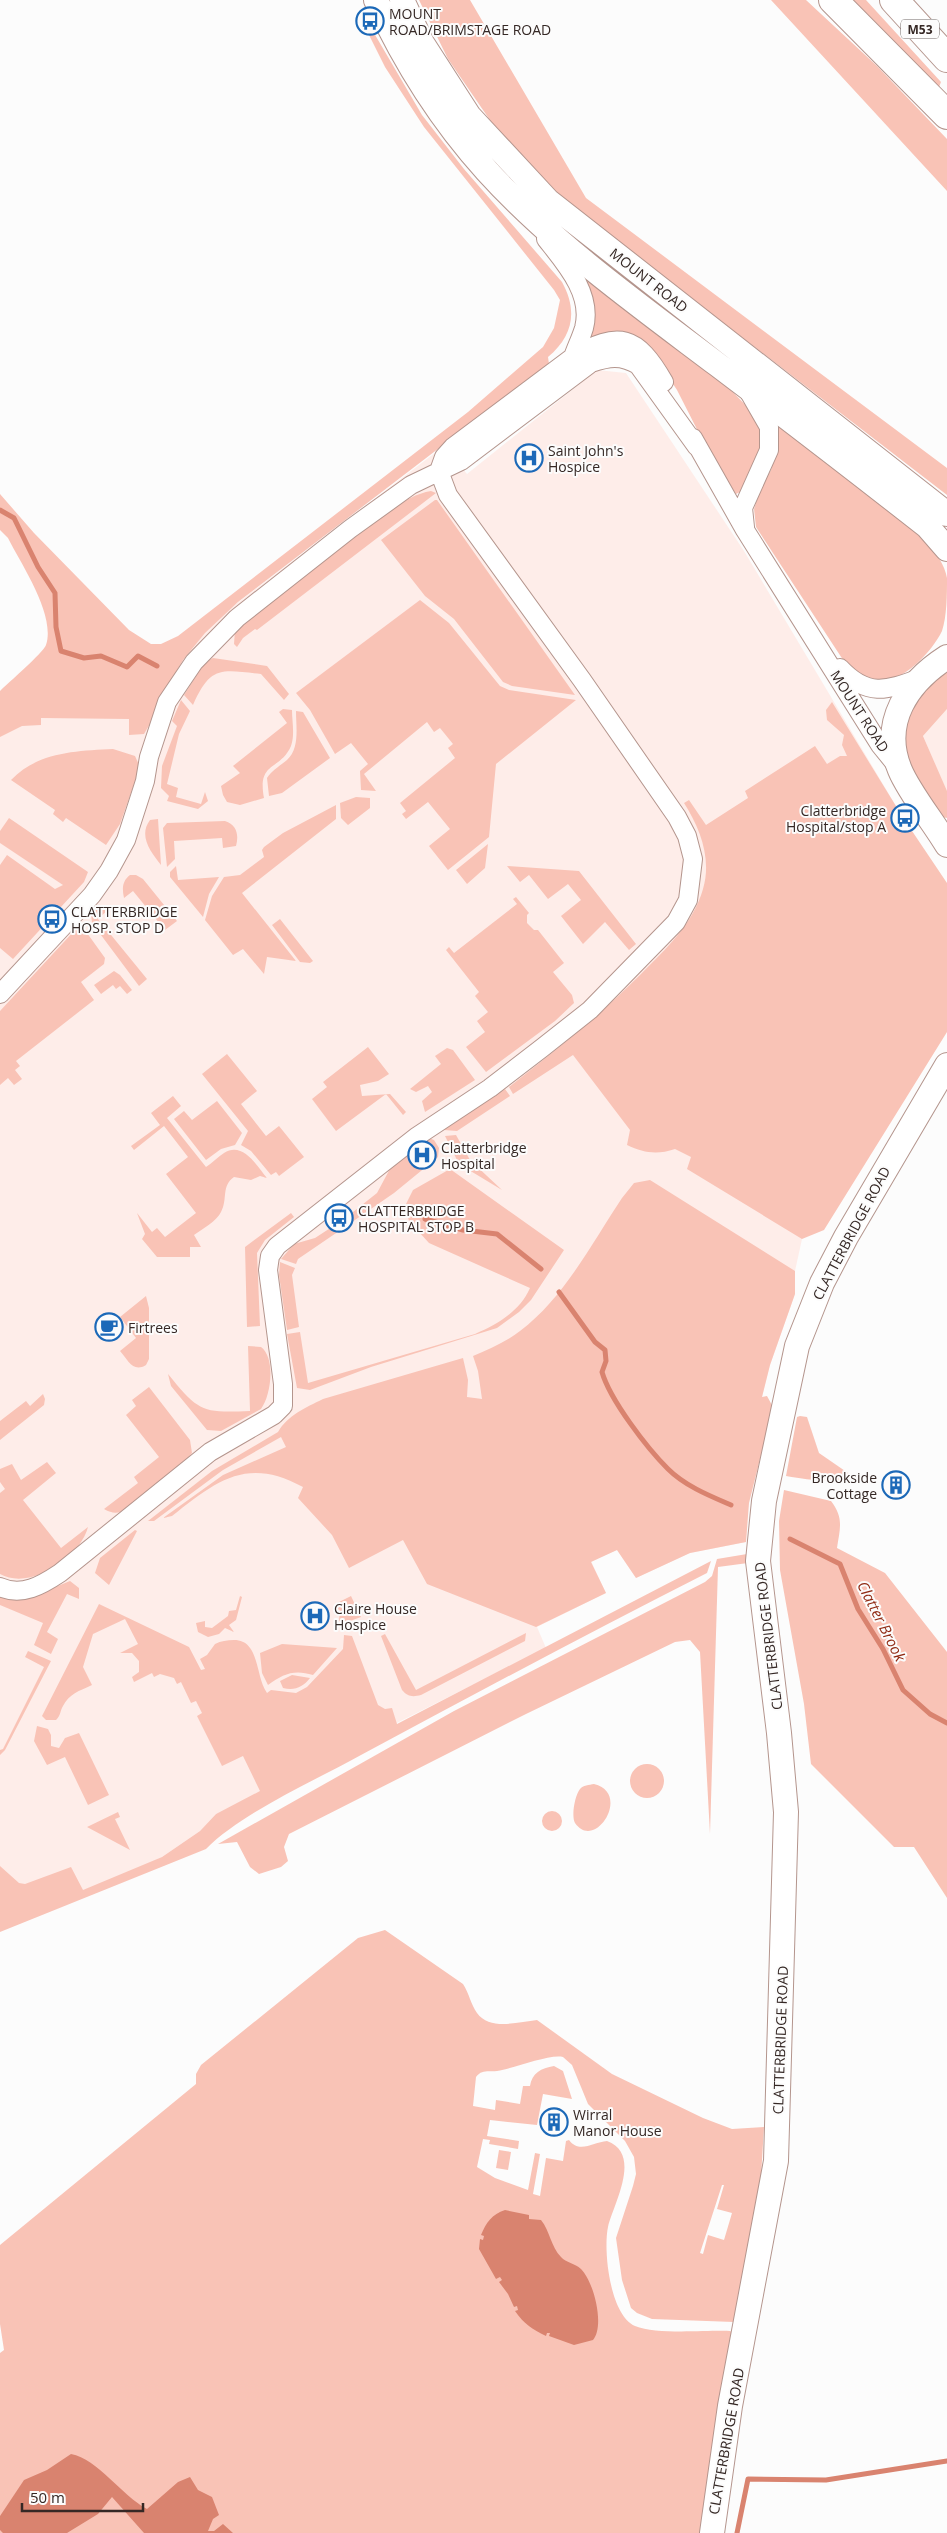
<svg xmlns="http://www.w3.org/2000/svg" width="947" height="2533" viewBox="0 0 947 2533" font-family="'Open Sans',sans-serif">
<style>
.built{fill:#feede9}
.green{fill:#f9c3b6;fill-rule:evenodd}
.water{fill:#d9836f}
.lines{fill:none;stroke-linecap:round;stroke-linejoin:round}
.stream{stroke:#d9836f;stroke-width:5}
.street-casing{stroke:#b4958d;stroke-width:20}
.secondary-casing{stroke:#b4958d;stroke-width:26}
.highway-casing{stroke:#b4958d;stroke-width:30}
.street{stroke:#fff;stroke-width:18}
.secondary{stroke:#fff;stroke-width:24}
.highway{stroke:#fff;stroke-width:28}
.labels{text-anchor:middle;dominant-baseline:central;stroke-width:4;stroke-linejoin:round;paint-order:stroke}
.shield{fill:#fcfcfc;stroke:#716866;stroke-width:1}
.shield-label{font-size:12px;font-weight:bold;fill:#352825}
.poi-label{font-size:14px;fill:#352825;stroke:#fcfcfc;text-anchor:start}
.street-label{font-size:14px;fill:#352825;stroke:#fcfcfc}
.water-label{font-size:15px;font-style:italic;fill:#912b14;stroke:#fcfcfc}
</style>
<rect width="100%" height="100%" fill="#fcfcfc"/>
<path class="built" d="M 597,370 L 626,373 L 744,551 L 899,811 L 894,814 L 903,828 L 908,825 L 802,1227 L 802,1239 L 795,1271 L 795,1294 L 770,1365 L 750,1445 L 746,1542 L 690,1553 L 636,1578 L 617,1550 L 591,1561 L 606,1593 L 537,1627 L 546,1648 L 216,1814 L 200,1831 L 162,1857 L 139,1869 L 0,1922 L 0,722 L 211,623 L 444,446 L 467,474 Z
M 947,709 L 947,792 L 923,736 Z"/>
<path class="green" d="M 419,0 L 470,0 L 586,198 L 947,468 L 947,495 L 565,201 L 494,126 L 448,59 Z
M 771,0 L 806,0 L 877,66 L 947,139 L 947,191 Z
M 848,0 L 866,0 L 941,82 L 939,87 Z
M 364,16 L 422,115 L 464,169 L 562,282 C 578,311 573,336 548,357 L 549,364 L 238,602 L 205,633 L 183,660 L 160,700 L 154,717 L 144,734 L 129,735 L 129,719 L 41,718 L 41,725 L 22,726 L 0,737 L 0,691 C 8,683 43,653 46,645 C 56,615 21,564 8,538 L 0,530 L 0,494 L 34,533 L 129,630 L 151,644 L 161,644 L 178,636 L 468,412 L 543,347 L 554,328 L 560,300 L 554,290 L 424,127 L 385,67 L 360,17 Z
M 569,259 C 602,285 754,396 761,428 C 766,453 752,471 740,492 L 736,494 L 708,451 L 677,390 L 661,366 L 589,336 Z
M 776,422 L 928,541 C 935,552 945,565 947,578 C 947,594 947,616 942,631 C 931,654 896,690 868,681 C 862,679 855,672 849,669 L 756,527 L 754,509 L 760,490 L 771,470 L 778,445 Z
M 431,491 L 436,493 L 257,630 L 255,629 L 243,638 L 237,647 L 234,644 L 235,630 C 277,597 319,563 362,532 C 382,517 406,495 431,491 Z
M 435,500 L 437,500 L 575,695 L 512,686 L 503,682 L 454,619 L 425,596 L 381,540 Z
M 420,600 L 449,623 L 500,686 L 509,690 L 576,700 L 496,764 L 489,837 L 448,870 L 429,846 L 450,829 L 428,802 L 406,819 L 402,814 L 406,811 L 400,803 L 455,758 L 448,748 L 453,744 L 440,728 L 434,732 L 427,722 L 364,774 L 376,791 L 361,790 L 360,771 L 368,764 L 351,743 L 335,754 L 310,710 L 296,693 Z
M 213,658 L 267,666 L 289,694 L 284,700 L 261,674 C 221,670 211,665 193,705 L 184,695 L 205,662 Z
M 947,671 L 947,709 L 923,736 L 947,791 L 947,818 L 942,817 L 933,807 L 907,762 L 904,723 L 925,686 Z
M 181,700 L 190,711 L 179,734 L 167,784 L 178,788 L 176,797 L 201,804 L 205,792 L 208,801 L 198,809 L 167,801 L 169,796 L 161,788 L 162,766 L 177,726 L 172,721 Z
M 832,702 L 899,811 L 894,814 L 903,828 L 908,825 L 947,883 L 947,1032 L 824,1230 L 802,1239 L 687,1169 L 691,1157 L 675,1149 C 657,1155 644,1153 627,1145 L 630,1130 L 573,1055 L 513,1094 L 509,1087 C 555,1051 600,1015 641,974 C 666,949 693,924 703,889 C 712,859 700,828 684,803 L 689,800 L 706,825 L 748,798 L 745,791 L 815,746 L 827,764 L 840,756 L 847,756 L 842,745 L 844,735 L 827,720 L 826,710 Z
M 283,709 L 292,710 C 292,721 295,735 291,746 C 280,771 257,761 264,798 L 240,805 L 227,802 L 223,795 L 221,786 L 240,773 L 233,766 L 287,723 L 279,712 Z
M 296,711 L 303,712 L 330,758 L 282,793 L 269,796 L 267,778 C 272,770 280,766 287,760 C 300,748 296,727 296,711 Z
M 113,749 L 135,756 L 140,767 L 120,824 L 106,845 L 66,818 L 63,822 L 53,814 L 55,810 L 11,780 C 38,752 75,751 113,749 Z
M 356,797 L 370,798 L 370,808 L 348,825 L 341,818 L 340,803 Z
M 336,805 L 336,819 L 242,893 L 296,961 L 267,957 L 264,974 L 243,949 L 233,955 L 205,920 L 212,896 L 224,877 L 240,875 L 264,857 L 262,850 L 264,847 L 283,833 Z
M 9,818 L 88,872 L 84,882 L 13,959 L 0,948 L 0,865 L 7,855 L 55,889 L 63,885 L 0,843 L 0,831 Z
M 158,819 L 161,865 C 151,852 138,836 150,820 Z
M 225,821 C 237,825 239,835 236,846 L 223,848 L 222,838 L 174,841 L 175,859 L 167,867 L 163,828 L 167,823 Z
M 488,844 L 485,868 L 467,884 L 456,870 Z
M 176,866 L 178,880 L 219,877 L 209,894 L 203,917 L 170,877 L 170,872 Z
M 507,866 L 579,871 L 636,944 L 629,950 L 605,922 L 583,944 L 561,916 L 581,900 L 568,884 L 548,899 L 529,875 L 520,882 Z
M 130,875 L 136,875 L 143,879 L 177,921 L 165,930 L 133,891 L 124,898 C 122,889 122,881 130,875 Z
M 516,897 L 529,913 L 527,915 L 527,923 L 534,930 L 538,930 L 564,963 L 553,972 L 572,995 L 574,1003 L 555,1021 L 486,1072 L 466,1047 L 485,1032 L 477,1021 L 488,1012 L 475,996 L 479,992 L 446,950 L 449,947 L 454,953 L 517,904 L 513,899 Z
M 98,908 L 108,910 L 98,919 L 147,979 L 139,986 L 92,923 L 91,913 Z
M 280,919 L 313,961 L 310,963 L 300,962 L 272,925 Z
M 75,930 L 83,930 L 87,933 L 105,958 L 104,964 L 81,982 L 94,1000 L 16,1061 L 20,1066 L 15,1070 L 22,1079 L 14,1085 L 8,1078 L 0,1085 L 0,1011 Z
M 114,971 L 120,975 L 132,990 L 127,994 L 120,986 L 116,989 L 113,985 L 101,994 L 94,985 Z
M 368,1047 L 389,1074 L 378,1081 L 360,1085 L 362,1096 L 390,1094 L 406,1112 L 403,1115 L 386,1094 L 336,1131 L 312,1099 L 327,1087 L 323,1082 Z
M 447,1048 L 453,1050 L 475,1080 L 425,1112 L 422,1101 L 432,1092 L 428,1086 L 416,1092 L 410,1089 L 441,1064 L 435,1056 Z
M 227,1054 L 257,1091 L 241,1104 L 266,1136 L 279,1126 L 304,1157 L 279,1176 L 276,1172 L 271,1175 L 251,1151 L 241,1145 L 248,1131 L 202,1074 Z
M 505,1089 L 510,1096 L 457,1131 L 444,1130 L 447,1124 Z
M 173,1096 L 181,1106 L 167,1118 L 206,1167 C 212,1163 218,1157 224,1153 C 243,1141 257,1166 267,1178 L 260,1176 L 251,1180 L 234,1177 C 221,1186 228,1199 221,1212 C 217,1221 202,1229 194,1235 L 201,1247 L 190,1247 L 190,1257 L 157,1257 L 142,1239 L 145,1234 L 137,1213 L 152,1232 L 157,1228 L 165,1237 L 196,1213 L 166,1174 L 188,1157 L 164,1126 L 134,1150 L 131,1146 L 160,1125 L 151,1113 Z
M 217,1101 L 242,1133 L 235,1145 L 221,1149 L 206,1160 L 174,1119 L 184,1111 L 192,1120 Z
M 456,1135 L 470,1160 L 502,1190 L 459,1164 L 445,1136 Z
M 429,1138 L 434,1140 L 439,1148 L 438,1157 L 394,1193 L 352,1222 L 348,1216 L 377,1193 L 392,1165 Z
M 450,1169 L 564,1250 L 531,1300 L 519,1312 L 497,1328 L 371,1367 L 310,1390 L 297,1388 L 287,1334 L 300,1332 L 308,1383 L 475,1334 C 498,1324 520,1311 530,1288 L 429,1243 L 409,1221 L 405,1206 L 413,1190 Z
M 650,1180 L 795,1271 L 795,1294 L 770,1365 L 762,1397 L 767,1396 L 773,1407 L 749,1503 L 746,1542 L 690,1553 L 636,1578 L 617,1550 L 591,1562 L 606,1593 L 536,1627 L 427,1584 L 403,1540 L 349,1568 L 332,1535 L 298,1498 L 303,1487 C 247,1456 216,1481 172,1516 L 163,1518 L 223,1475 L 286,1447 L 281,1437 L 223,1470 L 154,1521 L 148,1521 L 212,1471 L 278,1432 C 288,1415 305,1408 323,1399 L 463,1358 L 468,1380 L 467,1397 L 482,1399 L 478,1371 L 473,1356 C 489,1349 506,1342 520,1331 C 564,1298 592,1243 622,1198 L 634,1183 Z
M 291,1213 L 294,1217 L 265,1240 L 257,1253 L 260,1326 L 247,1327 L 245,1247 Z
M 338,1223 L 342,1229 L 298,1259 L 296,1264 L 281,1259 L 294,1244 L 315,1238 Z
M 280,1262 L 295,1268 L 292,1275 L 299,1327 L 287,1330 L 279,1275 Z
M 146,1296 L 149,1308 L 149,1359 L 146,1365 C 133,1373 128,1360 120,1351 L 136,1338 L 120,1317 Z
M 248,1346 L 261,1347 C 276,1358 271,1396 261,1409 L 221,1431 L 207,1430 L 171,1386 L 168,1374 C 199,1412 202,1413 250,1411 Z
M 149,1387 L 190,1440 L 192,1453 L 187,1459 L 127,1509 C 118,1514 113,1514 104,1509 L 138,1483 L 134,1477 L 159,1457 L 126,1415 L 136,1406 L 132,1400 Z
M 43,1394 L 45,1399 L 44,1405 L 0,1440 L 0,1421 L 26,1401 L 30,1406 Z
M 800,1416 L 807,1417 L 819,1453 L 848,1473 L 860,1476 C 832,1483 814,1481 786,1476 L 797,1417 Z
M 47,1462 L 56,1473 L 23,1500 L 61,1548 L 88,1527 C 80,1558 30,1591 0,1574 L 0,1493 L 5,1489 L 0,1482 L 0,1469 L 12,1464 L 21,1480 Z
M 784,1490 L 831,1501 C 844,1518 840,1528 837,1548 L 885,1573 L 947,1652 L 947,1898 L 914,1847 L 894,1847 L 811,1764 L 804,1704 L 780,1570 L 779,1521 Z
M 135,1530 L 137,1531 L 109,1585 L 95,1573 L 100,1558 Z
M 747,1554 L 748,1563 L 718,1567 L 710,1834 L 700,1652 L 690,1640 L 675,1642 L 526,1714 L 289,1834 L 284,1847 L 288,1861 L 281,1867 L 259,1874 L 250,1867 L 237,1842 L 218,1844 L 454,1711 L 705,1582 L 712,1576 L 717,1559 Z
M 711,1561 L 707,1573 C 591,1632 476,1693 361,1755 C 314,1781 243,1812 206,1849 L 0,1932 L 0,1866 L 19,1883 L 25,1884 L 71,1867 L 83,1890 L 162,1857 L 200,1831 L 216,1814 L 260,1791 L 243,1756 L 222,1766 L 197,1716 L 202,1713 L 196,1701 L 191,1703 L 181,1682 L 177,1684 L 174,1678 L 160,1674 L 154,1677 L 152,1673 L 134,1682 L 132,1677 L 139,1672 L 139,1661 L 132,1653 L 120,1653 L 138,1644 L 125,1619 L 93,1634 L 83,1667 L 92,1685 C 79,1691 69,1694 63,1706 C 60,1711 61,1715 56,1720 L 46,1720 L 42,1716 L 99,1604 L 189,1647 L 201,1670 L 205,1669 L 200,1659 L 207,1655 L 215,1644 C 221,1641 227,1640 234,1640 C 260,1640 255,1676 267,1693 L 271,1690 L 296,1693 L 307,1687 L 343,1649 L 344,1635 L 352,1636 L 378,1705 L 385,1709 L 392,1708 L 397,1724 Z
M 70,1581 L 79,1588 L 79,1599 L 67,1594 L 47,1632 L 58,1639 L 51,1654 L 34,1645 L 43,1623 L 0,1605 L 0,1594 L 31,1597 Z
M 240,1596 L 242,1597 L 236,1620 L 229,1625 L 234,1632 L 225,1628 L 219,1634 L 208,1637 L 198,1632 L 196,1623 L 205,1621 L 205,1627 L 212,1628 L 228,1616 L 229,1611 L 236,1610 Z
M 351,1596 L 361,1617 L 347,1622 L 339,1621 L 340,1610 L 337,1609 L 337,1603 Z
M 526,1633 L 525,1641 L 421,1695 C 413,1697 408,1697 402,1690 L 381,1636 L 385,1634 L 416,1690 Z
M 282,1644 L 337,1648 L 313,1675 C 294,1669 283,1674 268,1685 L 262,1673 L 260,1653 Z
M 28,1651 L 51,1661 L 5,1750 L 0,1755 L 0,1750 L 3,1749 L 44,1667 L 25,1657 Z
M 292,1675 L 310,1678 C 303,1687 295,1691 283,1688 L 280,1681 Z
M 37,1726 L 48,1729 L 51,1735 L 51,1746 L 59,1748 L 65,1738 L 79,1733 L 109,1795 L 88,1805 L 65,1757 L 47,1765 L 34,1741 Z
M630 1781a17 17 0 1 1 34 0a17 17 0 1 1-34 0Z
M 594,1784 C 632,1793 595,1852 575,1823 C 571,1816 575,1795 580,1789 C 583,1785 589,1785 594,1784 Z
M542 1821a10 10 0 1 1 20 0a10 10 0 1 1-20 0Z
M 118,1812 L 120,1817 L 115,1819 L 130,1850 L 87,1827 Z
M 385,1930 L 463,1984 C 469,1993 471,2005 477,2013 C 490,2031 518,2022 537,2020 L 612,2074 L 703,2118 L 732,2129 L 764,2127 L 760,2193 L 734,2322 L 652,2319 L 637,2313 L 631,2308 L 622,2280 L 616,2238 L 633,2186 L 636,2174 L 634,2157 L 625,2141 L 588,2104 L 572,2065 L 563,2057 C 549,2054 516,2068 497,2071 C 488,2072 482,2069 476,2077 L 473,2106 L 495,2110 L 496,2100 L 520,2104 L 523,2086 L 530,2086 C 532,2073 541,2068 554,2066 L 563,2071 L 572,2099 L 543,2094 L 537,2125 L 490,2120 L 487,2136 L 519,2141 L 518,2149 L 489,2144 L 490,2140 L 483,2139 L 477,2167 L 495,2178 L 528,2190 L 535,2153 L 540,2154 L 533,2194 L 540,2196 L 546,2158 L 563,2161 L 566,2141 L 569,2140 C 579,2154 594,2142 607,2141 C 643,2154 613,2205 608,2227 C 603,2251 610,2315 635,2326 C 657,2335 705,2330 730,2331 L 733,2333 L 703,2533 L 0,2533 L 0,2353 L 4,2350 L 0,2324 L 0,2245 L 196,2084 L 196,2074 L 201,2065 L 358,1938 ZM 722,2185 L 724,2185 L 717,2209 L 732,2213 L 724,2240 L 708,2235 L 703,2254 L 700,2253 Z
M 499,2150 L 511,2152 L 508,2170 L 496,2168 Z"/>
<path class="water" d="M 505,2210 L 529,2215 L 529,2219 L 541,2220 C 550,2231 551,2247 561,2257 C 566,2263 575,2263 581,2269 C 594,2282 605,2326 593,2340 L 574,2345 L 549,2336 L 550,2333 L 547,2333 L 546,2336 C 532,2329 524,2324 515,2311 L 518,2310 L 517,2306 L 514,2307 L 508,2294 L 499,2282 L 502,2280 L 500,2277 L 496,2279 L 479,2249 L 480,2239 L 483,2240 L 484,2236 L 481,2235 C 486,2223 492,2214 505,2210 Z
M 71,2454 C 98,2459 121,2495 147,2509 L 178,2482 L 190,2477 L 198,2490 L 212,2497 L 219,2515 L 213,2519 L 208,2531 L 214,2531 L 223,2524 L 233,2533 L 144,2533 L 112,2497 L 98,2514 L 67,2533 L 3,2533 L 0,2530 L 0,2516 L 24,2480 L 47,2470 Z"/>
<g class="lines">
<path class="stream" d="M 0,510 L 14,518 L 38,567 L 55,593 L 56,627 L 61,651 L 84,658 L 101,656 L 127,667 L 138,656 L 157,666
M 425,1219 L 463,1230 L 497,1234 L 541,1269
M 559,1292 L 595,1342 L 605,1350 L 606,1361 L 602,1372 C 610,1400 647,1448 668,1469 C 685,1486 710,1496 731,1505
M 790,1539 L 840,1564 L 858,1609 L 883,1649 L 903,1690 L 930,1714 L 947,1723
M 737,2533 L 748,2479 L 826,2480 L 947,2461"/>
<g class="street-casing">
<path id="street" d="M 546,239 C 565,263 593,294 584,328 C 581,338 576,348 573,357
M 693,438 L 745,530 L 880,745 L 897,766
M 439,471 L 444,457 L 453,447 L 573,357 C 619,330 637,335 664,382
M 745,527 L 743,508 L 769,450 L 769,427 L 750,394
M 840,668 C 867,697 886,691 920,678
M 0,994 L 92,895 L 109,871 L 126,840 L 145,781 L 149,757 L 167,702 L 194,662 L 237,618 L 350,529 L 411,485 L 461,461 L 591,363 C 609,357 621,355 638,365 L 697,447
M 0,1587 C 22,1597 42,1585 60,1573 L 210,1452 L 274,1415 L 283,1406 L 283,1384 L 268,1270 L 270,1256 L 277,1246 L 416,1137 L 490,1088 L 542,1048 L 590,1010 L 676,922 L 688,900 L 693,859 L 687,836 L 677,817 L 582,680 L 448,495 L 439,471"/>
</g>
<g class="secondary-casing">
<path id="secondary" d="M 376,0 C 405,63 441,120 487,171 C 553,244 640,306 718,365 C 788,418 858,472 927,526 L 947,549
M 402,0 L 422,43 L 469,116 L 548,201 L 947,514
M 947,657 C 908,682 880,722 900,770 C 909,792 934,823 947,845
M 712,2533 L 730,2406 L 776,2161 L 786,1812 L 779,1733 L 758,1561 L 764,1501 L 797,1346 L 822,1283 L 846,1237 L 947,1065"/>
</g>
<g class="highway-casing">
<path id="highway" d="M 833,0 L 947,115
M 894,0 L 947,58"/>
</g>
<use href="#street" class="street"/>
<use href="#secondary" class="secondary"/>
<use href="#highway" class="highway"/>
</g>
<defs>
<g id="bus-ring" transform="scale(1.4375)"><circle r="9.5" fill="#fcfcfc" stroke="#1c69b8" stroke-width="1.5"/><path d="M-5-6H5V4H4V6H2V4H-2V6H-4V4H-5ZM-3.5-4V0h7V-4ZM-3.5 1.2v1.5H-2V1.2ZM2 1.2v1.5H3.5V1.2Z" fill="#1c69b8"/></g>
<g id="hospital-ring" transform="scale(1.4375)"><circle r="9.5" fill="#fcfcfc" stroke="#1c69b8" stroke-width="1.5"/><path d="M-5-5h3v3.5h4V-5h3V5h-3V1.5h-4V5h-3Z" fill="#1c69b8"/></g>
<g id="cafe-ring" transform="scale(1.4375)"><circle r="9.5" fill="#fcfcfc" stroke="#1c69b8" stroke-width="1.5"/><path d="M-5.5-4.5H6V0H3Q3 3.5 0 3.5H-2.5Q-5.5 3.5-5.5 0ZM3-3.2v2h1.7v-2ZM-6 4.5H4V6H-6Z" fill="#1c69b8"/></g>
<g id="building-ring" transform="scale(1.4375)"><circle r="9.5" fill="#fcfcfc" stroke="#1c69b8" stroke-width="1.5"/><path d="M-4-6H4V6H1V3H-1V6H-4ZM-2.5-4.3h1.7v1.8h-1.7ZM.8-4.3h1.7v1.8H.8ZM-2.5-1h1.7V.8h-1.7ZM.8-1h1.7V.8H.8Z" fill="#1c69b8"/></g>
</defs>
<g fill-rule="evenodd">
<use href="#bus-ring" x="370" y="21"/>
<use href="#hospital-ring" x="529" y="458"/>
<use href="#bus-ring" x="905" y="818"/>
<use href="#bus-ring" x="52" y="919"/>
<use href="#hospital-ring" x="422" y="1155"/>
<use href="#bus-ring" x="339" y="1218"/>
<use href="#cafe-ring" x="109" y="1327"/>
<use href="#building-ring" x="896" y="1485"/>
<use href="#hospital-ring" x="315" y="1616"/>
<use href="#building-ring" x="554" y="2122"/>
</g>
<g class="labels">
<rect class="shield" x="901" y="19.5" width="38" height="19" rx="4"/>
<g class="shield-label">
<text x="920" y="29">M53</text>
</g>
<g class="poi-label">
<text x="389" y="13">MOUNT<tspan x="389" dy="16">ROAD/BRIMSTAGE ROAD</tspan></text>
<text x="548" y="450">Saint John's<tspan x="548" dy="16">Hospice</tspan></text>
<text x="886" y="810" text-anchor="end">Clatterbridge<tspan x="886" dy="16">Hospital/stop A</tspan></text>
<text x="71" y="911">CLATTERBRIDGE<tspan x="71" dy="16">HOSP. STOP D</tspan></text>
<text x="441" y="1147">Clatterbridge<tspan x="441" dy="16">Hospital</tspan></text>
<text x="358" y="1210">CLATTERBRIDGE<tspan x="358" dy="16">HOSPITAL STOP B</tspan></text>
<text x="128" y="1327">Firtrees</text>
<text x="877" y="1477" text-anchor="end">Brookside<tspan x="877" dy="16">Cottage</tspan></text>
<text x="334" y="1608">Claire House<tspan x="334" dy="16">Hospice</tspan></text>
<text x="573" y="2114">Wirral<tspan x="573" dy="16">Manor House</tspan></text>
</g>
<g class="street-label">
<text transform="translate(649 280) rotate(38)">MOUNT ROAD</text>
<text transform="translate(860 711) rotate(57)">MOUNT ROAD</text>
<text transform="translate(851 1233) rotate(-62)">CLATTERBRIDGE ROAD</text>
<text transform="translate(768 1636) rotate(-97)">CLATTERBRIDGE ROAD</text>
<text transform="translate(780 2040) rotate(-88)">CLATTERBRIDGE ROAD</text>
<text transform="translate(726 2441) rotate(-80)">CLATTERBRIDGE ROAD</text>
</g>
<g class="water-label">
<text transform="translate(882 1621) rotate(63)">Clatter Brook</text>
</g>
</g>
<path d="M22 2503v8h121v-8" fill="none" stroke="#352825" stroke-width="2.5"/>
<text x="30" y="2503" font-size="15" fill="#352825" stroke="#fcfcfc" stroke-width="4" paint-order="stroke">50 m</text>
</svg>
